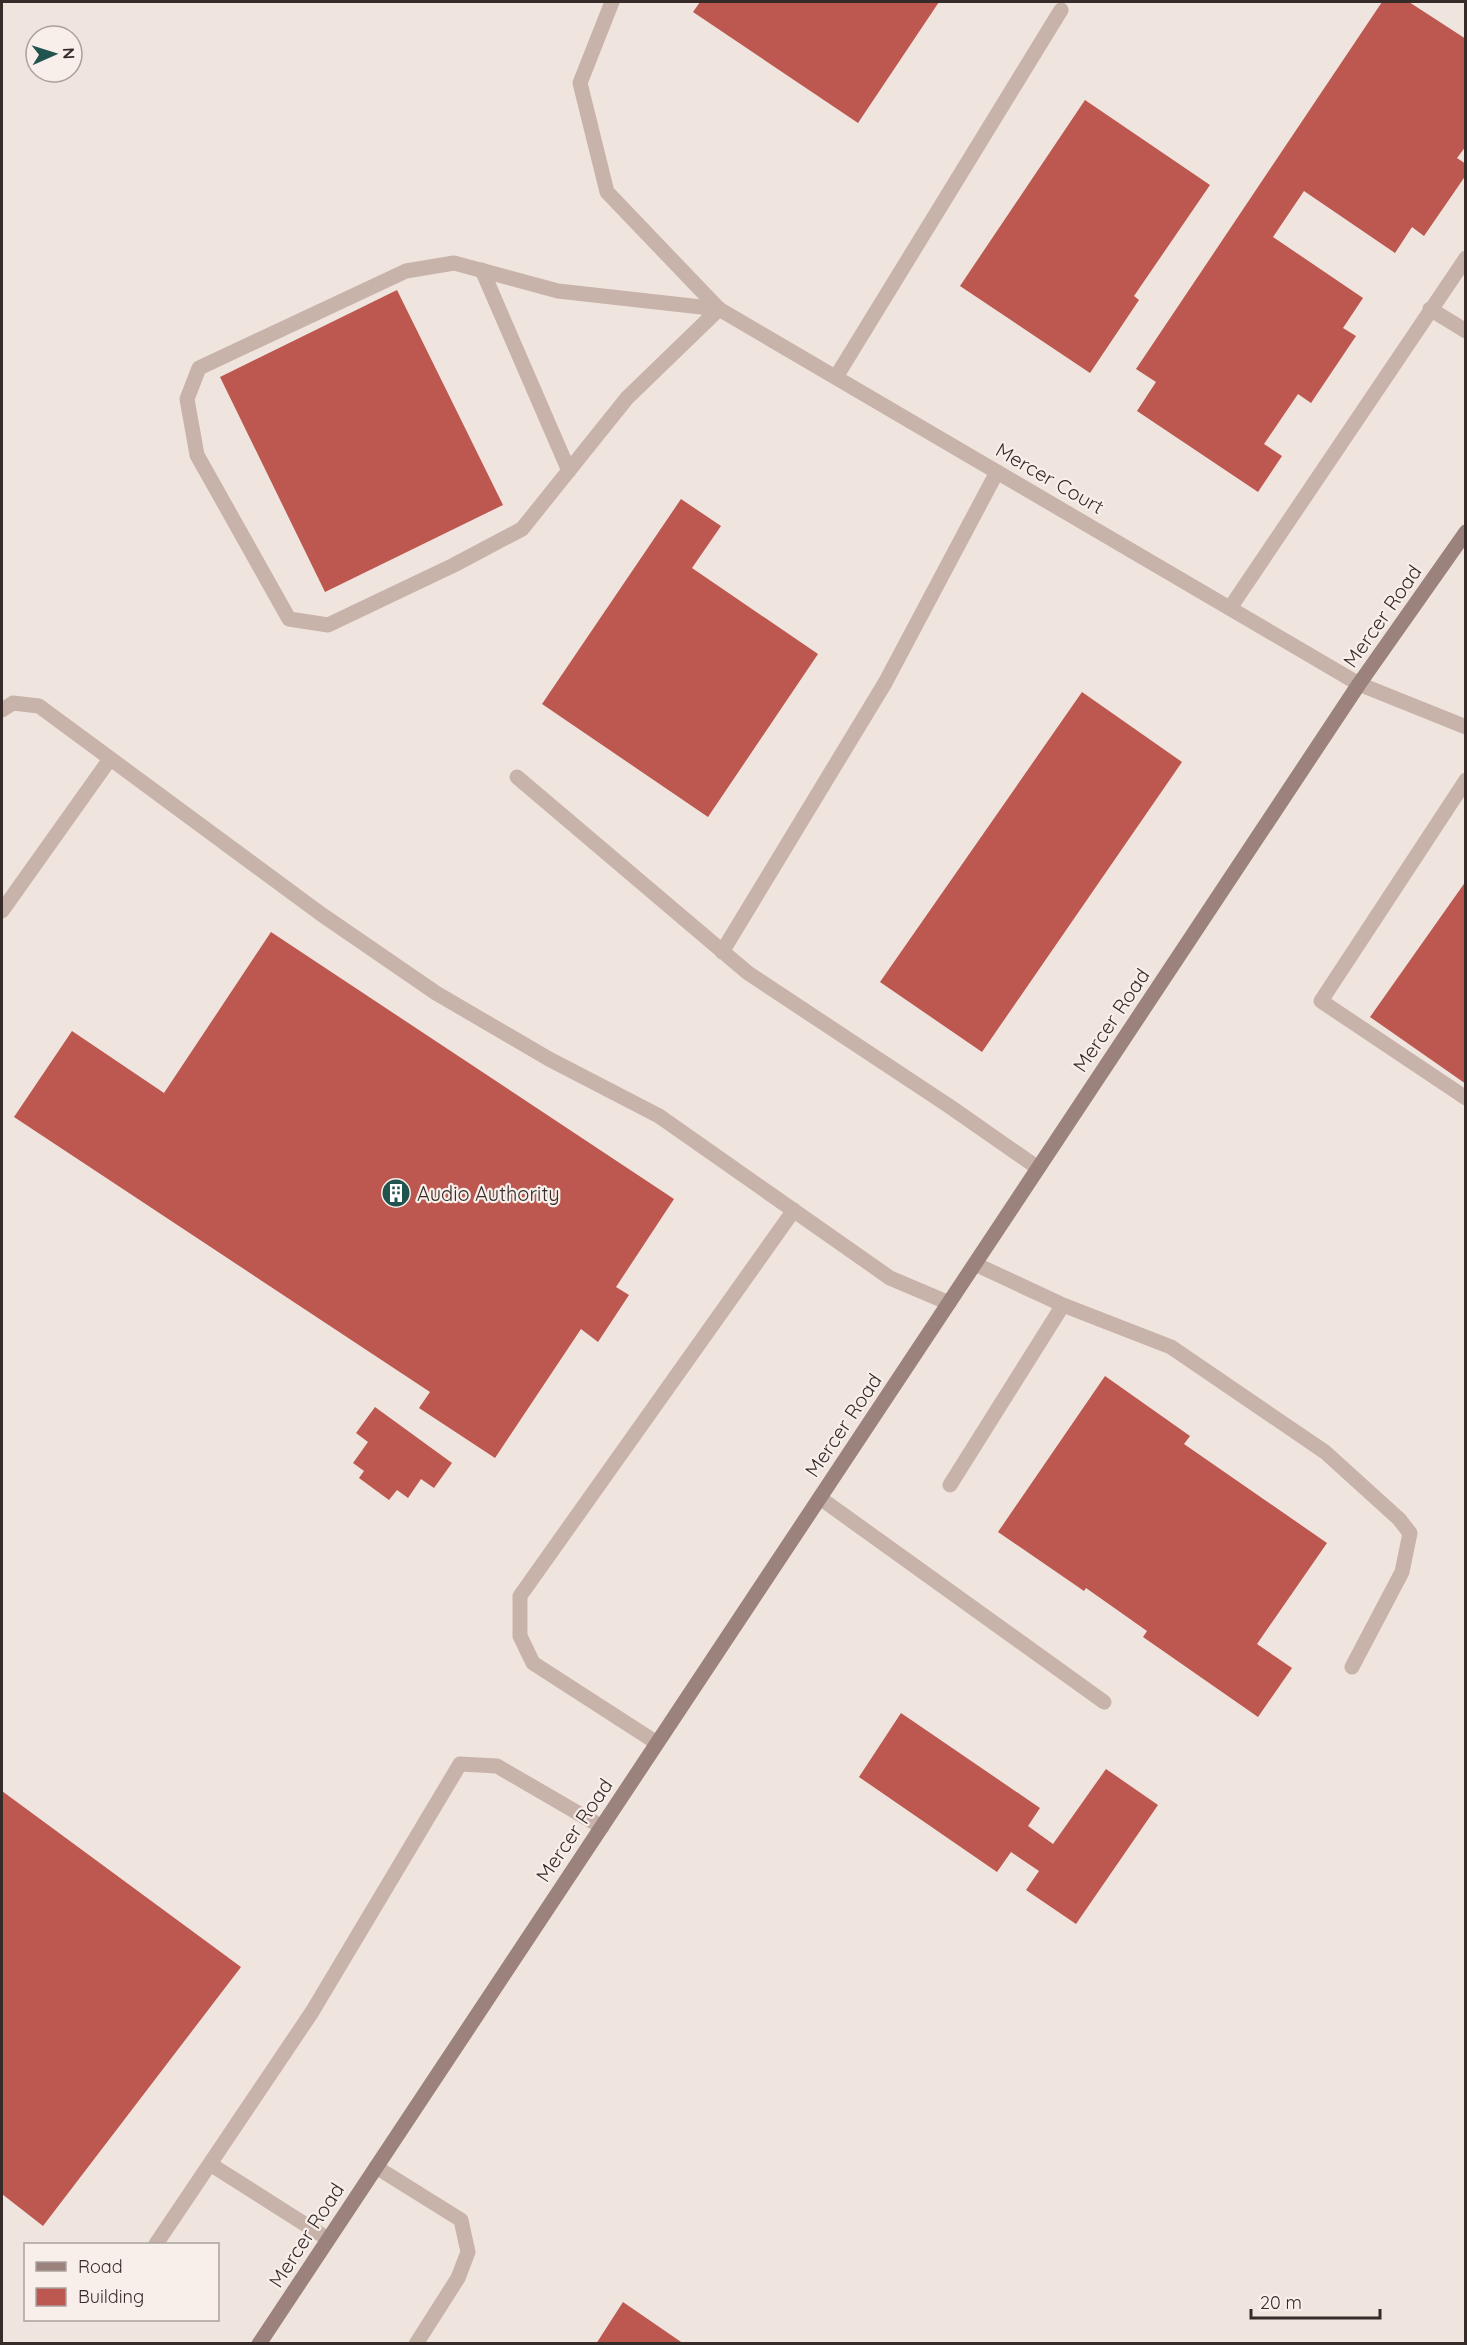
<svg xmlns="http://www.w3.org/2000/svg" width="1467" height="2345" viewBox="0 0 1467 2345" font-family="Quicksand,sans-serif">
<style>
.building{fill:#bc5850}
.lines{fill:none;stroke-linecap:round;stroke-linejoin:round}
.lane{stroke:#c7b3aa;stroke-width:15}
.street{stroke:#c7b3aa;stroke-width:15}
.secondary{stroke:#9b827c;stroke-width:15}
.labels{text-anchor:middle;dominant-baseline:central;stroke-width:4.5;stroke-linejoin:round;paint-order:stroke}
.street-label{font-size:20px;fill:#362b29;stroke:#f8efea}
.poi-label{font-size:20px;fill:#362b29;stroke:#f8efea;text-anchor:start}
</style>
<rect width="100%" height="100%" fill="#f0e4de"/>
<path class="building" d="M 700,2 L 939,2 L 858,123 L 693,12 Z
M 1382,2 L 1409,2 L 1466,39 L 1466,146 L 1457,158 L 1466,164 L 1466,175 L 1424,236 L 1412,227 L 1395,253 L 1304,191 L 1273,237 L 1363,298 L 1343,328 L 1356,336 L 1311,403 L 1298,394 L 1264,444 L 1282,456 L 1258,492 L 1137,411 L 1156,382 L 1136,369 Z
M 1085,100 L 1210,185 L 1134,296 L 1139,300 L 1090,373 L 960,286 Z
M 397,290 L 503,505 L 325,592 L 220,377 Z
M 681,499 L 721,526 L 692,568 L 818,654 L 708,817 L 542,704 Z
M 1082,692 L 1182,762 L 982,1052 L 880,982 Z
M 1466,881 L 1466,1084 L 1370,1017 Z
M 271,932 L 674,1199 L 616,1287 L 629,1295 L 598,1342 L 581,1329 L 495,1458 L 419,1408 L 430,1392 L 14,1117 L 72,1031 L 164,1093 Z
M 1105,1376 L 1190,1436 L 1184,1444 L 1327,1543 L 1257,1644 L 1292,1668 L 1258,1717 L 1143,1637 L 1147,1631 L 1086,1588 L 1084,1591 L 998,1532 Z
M 375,1407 L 452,1463 L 434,1488 L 421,1479 L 408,1498 L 397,1490 L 389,1500 L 359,1478 L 364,1471 L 353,1463 L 368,1442 L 356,1433 Z
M 901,1713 L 1040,1808 L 1028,1826 L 1053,1844 L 1106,1769 L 1158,1805 L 1076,1924 L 1026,1890 L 1039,1871 L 1011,1852 L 997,1872 L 859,1777 Z
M 2,1791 L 241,1967 L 43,2226 L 2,2194 Z
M 623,2302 L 684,2344 L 596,2344 Z"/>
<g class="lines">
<path class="lane" d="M 612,2 L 580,83 L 607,192 L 719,309
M 454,263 L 558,291 L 719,309 L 627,398 L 522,529 L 454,565 L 328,625 L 289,619 L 197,455 L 187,399 L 199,368 L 406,271 Z
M 482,270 L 569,471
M 1430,309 L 1466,331
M 836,377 L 1061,10
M 1230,608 L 1466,258
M 1359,684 L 1466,727
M 2,710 L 13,703 L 39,706 L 321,914 L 436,993 L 549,1059 L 659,1116 L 890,1278 L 949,1303
M 517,777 L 748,973 L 949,1106 L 1038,1168
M 1466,780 L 1321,1001 L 1466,1098
M 2,911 L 110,759
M 722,952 L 885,683 L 997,472
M 975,1264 L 1063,1305 L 1171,1347 L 1325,1452 L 1399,1519 L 1410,1533 L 1402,1572 L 1352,1667
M 950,1485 L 1063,1305
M 820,1498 L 1104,1702
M 657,1743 L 533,1663 L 520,1636 L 520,1596 L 794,1210
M 210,2164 L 328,2239
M 376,2167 L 461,2220 L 468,2252 L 458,2278 L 416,2344
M 156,2244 L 312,2012 L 460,1764 L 497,1766 L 602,1827"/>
<path class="street" d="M 719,309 L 1359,684"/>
<path class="secondary" d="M 259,2344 L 1359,684 L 1466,532"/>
</g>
<defs>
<g id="building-disc" transform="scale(1.5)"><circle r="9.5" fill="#22544f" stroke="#f8efea"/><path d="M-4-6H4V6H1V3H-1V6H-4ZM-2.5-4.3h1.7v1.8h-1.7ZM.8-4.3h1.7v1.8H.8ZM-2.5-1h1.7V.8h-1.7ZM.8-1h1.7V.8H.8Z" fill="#fff"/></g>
</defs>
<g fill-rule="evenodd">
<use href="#building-disc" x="396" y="1193"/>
</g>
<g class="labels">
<g class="street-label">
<text transform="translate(1050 478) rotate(30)">Mercer Court</text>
<text transform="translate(1382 616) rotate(-55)">Mercer Road</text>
<text transform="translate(1111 1020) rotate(-56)">Mercer Road</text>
<text transform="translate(843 1425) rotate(-56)">Mercer Road</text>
<text transform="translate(574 1830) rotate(-56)">Mercer Road</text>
<text transform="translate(306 2235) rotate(-57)">Mercer Road</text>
</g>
<g class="poi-label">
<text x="417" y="1193">Audio Authority</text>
</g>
</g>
<rect width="1467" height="2345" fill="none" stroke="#362b29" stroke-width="6"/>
<rect x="24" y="2243" width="195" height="78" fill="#f8efea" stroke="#aaa19d" stroke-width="1.5"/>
<rect x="36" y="2262" width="30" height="9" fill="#9b827c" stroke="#aaa19d" stroke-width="1.5"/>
<text x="78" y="2273" font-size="18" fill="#362b29">Road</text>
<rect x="36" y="2288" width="30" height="18" fill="#bc5850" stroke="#aaa19d" stroke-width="1.5"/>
<text x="78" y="2303" font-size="18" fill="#362b29">Building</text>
<g transform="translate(54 54) rotate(87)"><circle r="28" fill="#f8efea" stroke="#aaa19d" stroke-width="1.5"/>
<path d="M0-4.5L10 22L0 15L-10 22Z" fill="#22544f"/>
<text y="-9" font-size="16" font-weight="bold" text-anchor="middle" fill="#362b29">N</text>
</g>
<path d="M1251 2309v9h129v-9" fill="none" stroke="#362b29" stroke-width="3"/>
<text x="1260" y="2309" font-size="18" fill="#362b29" stroke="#f8efea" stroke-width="4.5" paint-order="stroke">20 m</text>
</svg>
